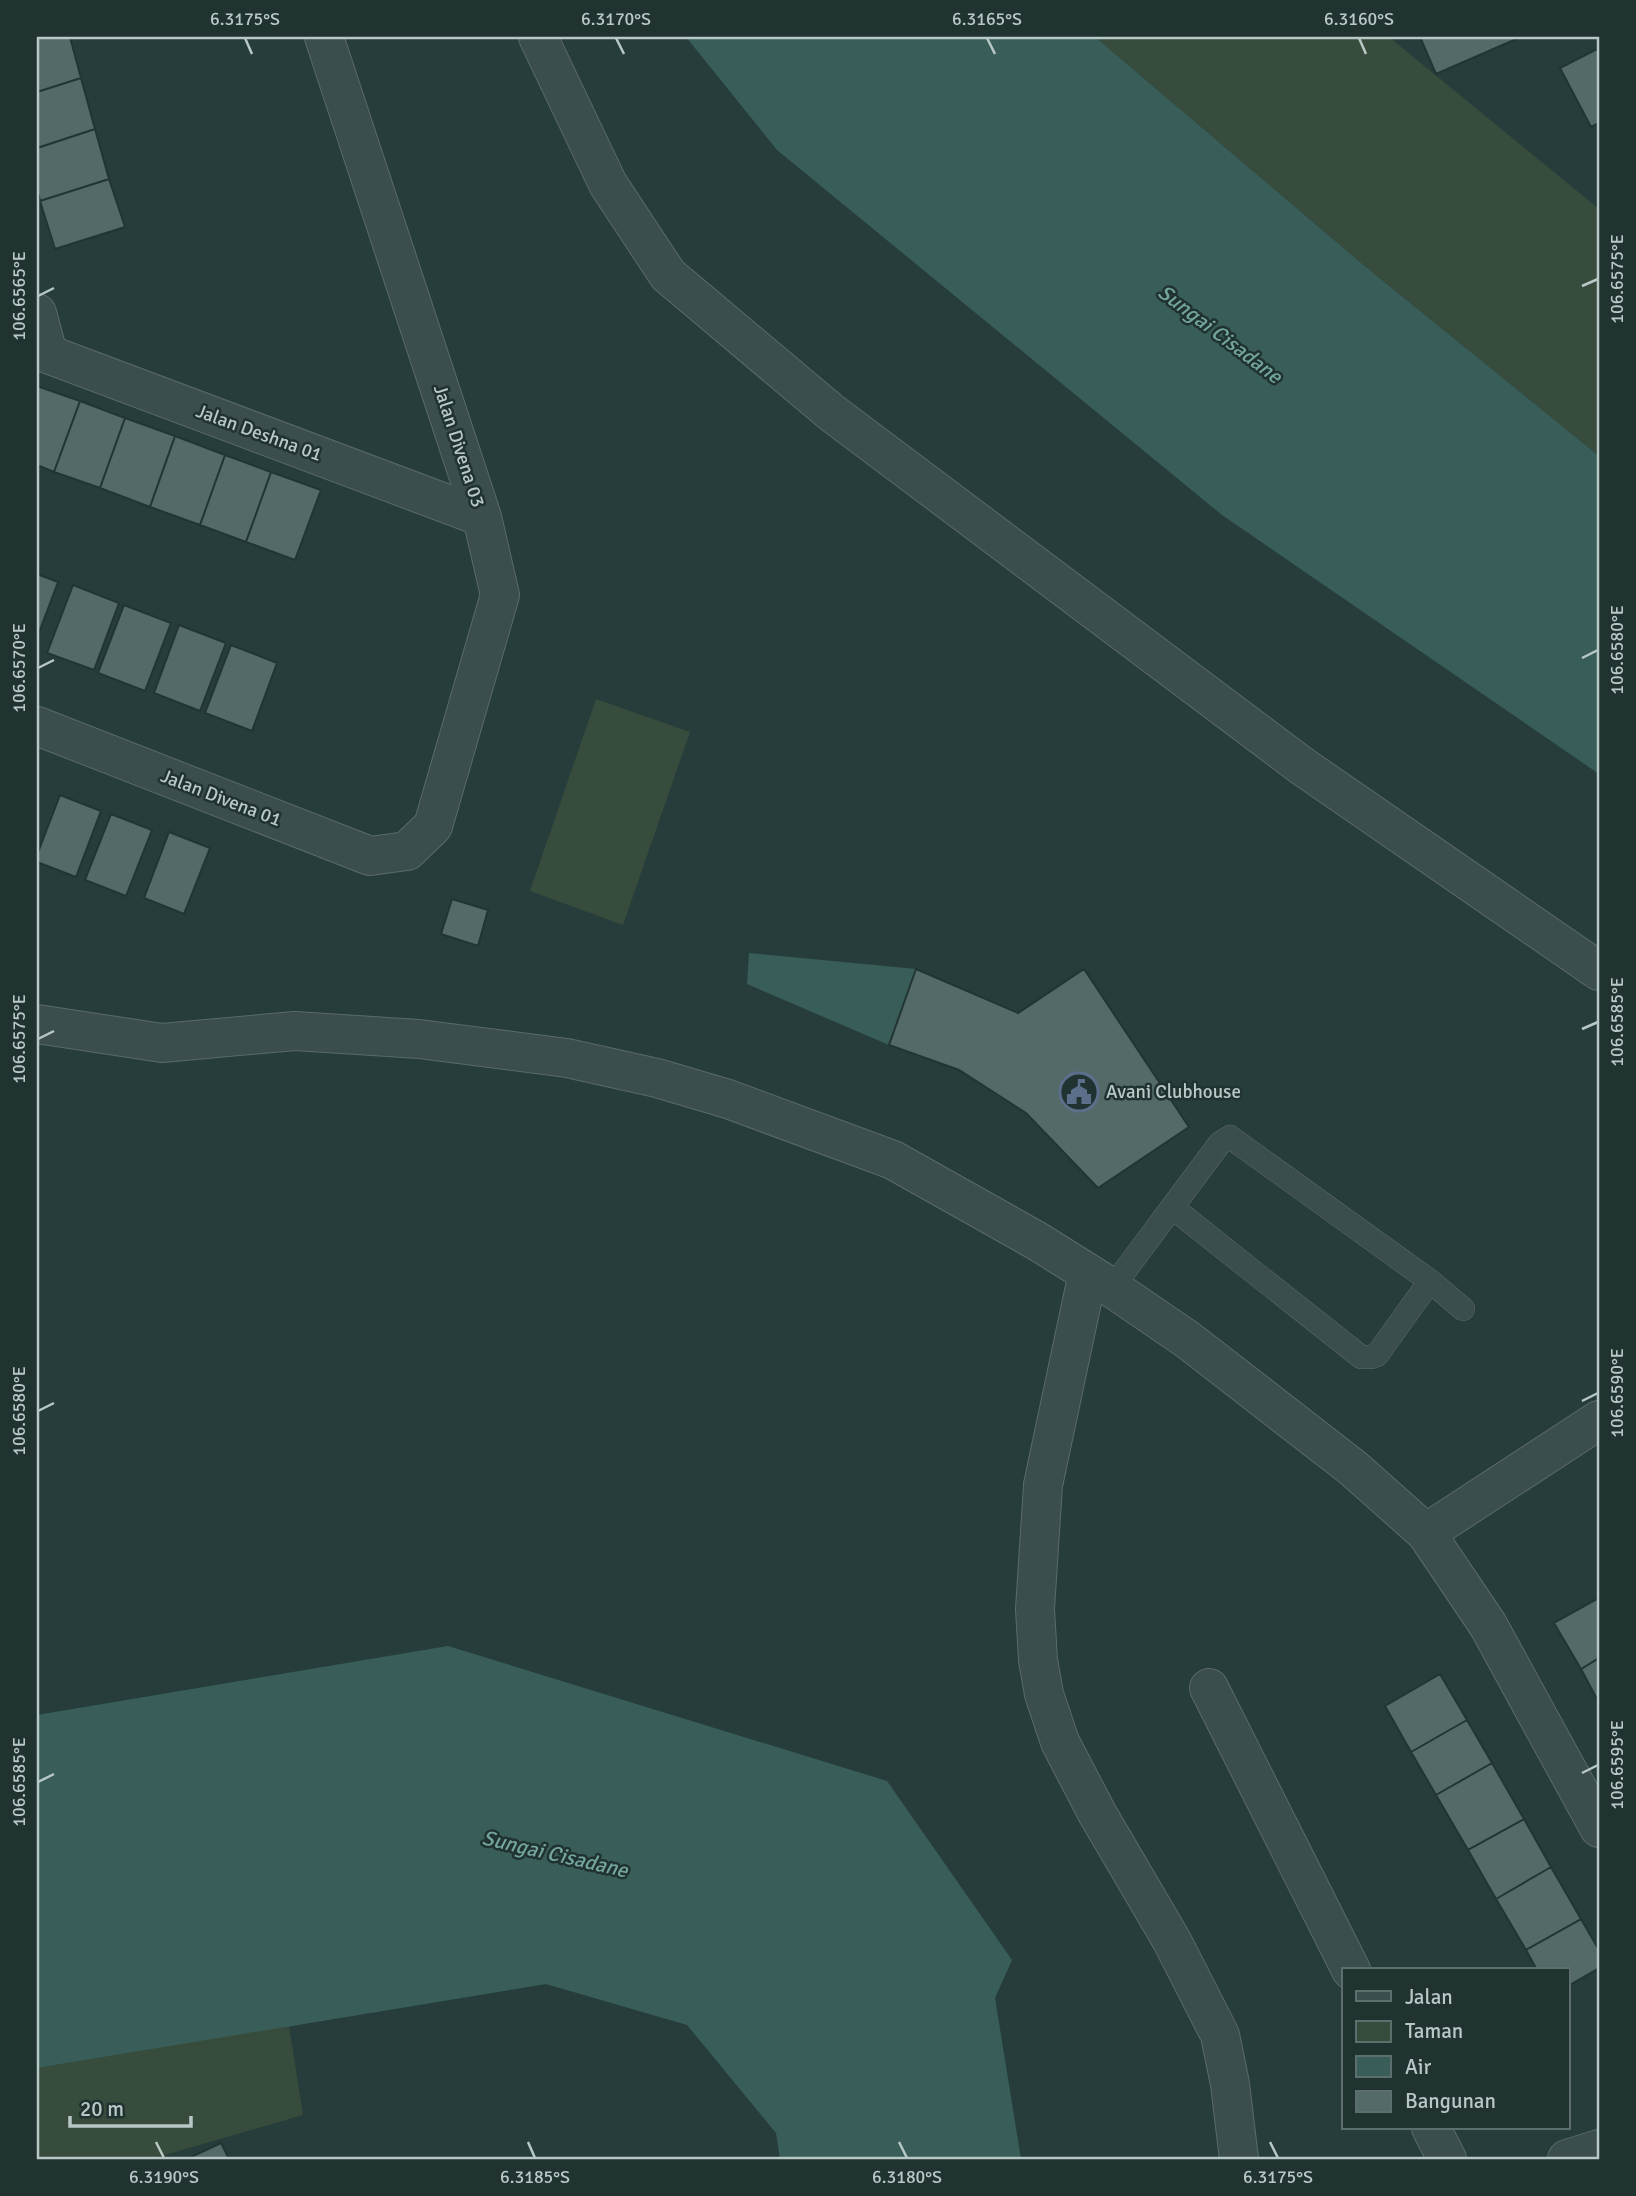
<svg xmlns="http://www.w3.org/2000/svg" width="1636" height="2196" viewBox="0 0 1636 2196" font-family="Signika,sans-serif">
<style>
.green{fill:#374c3c}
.water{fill:#395e5a}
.building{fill:#536a69;stroke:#223533;stroke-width:2}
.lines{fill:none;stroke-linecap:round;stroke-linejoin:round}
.service-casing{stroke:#596b6a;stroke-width:24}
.minor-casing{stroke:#596b6a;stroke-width:40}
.service{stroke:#3b4d4c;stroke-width:23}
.minor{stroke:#3b4d4c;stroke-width:38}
.ticks{fill:none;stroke:#b7c8c7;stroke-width:2.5}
.labels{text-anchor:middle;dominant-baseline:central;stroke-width:5;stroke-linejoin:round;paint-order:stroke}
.street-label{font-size:19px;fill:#b7c8c7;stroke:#203331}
.poi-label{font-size:19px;fill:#b7c8c7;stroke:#203331;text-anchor:start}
.water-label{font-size:21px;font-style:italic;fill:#74a49e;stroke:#203331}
.neatline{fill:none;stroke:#b7c8c7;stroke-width:2.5}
.ticks-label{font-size:18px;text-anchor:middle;fill:#b7c8c7}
</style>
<rect width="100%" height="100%" fill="#273d3b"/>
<path class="green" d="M 1095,37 L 1389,37 L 1599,209 L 1599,456 L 1367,268 Z
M 596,699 L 690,732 L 623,925 L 530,891 Z
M 289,2026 L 303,2115 L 151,2159 L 37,2159 L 37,2068 Z"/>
<path class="water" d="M 686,37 L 1095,37 L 1367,268 L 1599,456 L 1599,774 L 1222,515 L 777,150 Z
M 749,953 L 916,969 L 889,1045 L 747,984 Z
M 448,1646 L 887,1781 L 1012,1960 L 995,1998 L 1021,2159 L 780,2159 L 776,2133 L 687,2025 L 546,1984 L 37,2068 L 37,1715 Z"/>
<path class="building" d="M 70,37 L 81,78 L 37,92 L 37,38 Z
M 1420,37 L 1521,37 L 1436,74 Z
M 1599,48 L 1599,123 L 1591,127 L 1560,68 Z
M 81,78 L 95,129 L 37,148 L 37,92 Z
M 95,129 L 109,179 L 40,201 L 37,189 L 37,148 Z
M 109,179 L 125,227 L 55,249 L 40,201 Z
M 37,386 L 80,401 L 54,472 L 37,465 Z
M 80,401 L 125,418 L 100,488 L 54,472 Z
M 125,418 L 175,436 L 150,507 L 100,488 Z
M 175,436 L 225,455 L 200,525 L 150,507 Z
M 225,455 L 271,472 L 246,542 L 200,525 Z
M 271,472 L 321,490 L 295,560 L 246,542 Z
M 37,574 L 58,582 L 37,638 Z
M 73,585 L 119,603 L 94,670 L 47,653 Z
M 124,605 L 171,623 L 145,691 L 98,673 Z
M 179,625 L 226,643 L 200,711 L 154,693 Z
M 231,645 L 277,663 L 252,731 L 205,713 Z
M 60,795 L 101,811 L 76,877 L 37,862 L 37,855 Z
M 111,814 L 152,830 L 126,896 L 85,880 Z
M 169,832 L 210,848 L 184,914 L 144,898 Z
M 452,899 L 488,910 L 478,946 L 441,934 Z
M 916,969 L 1018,1013 L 1084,969 L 1189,1127 L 1098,1188 L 1026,1113 L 959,1070 L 889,1045 Z
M 1599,1598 L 1599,1658 L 1581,1669 L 1554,1623 Z
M 1599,1658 L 1599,1703 L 1581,1669 Z
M 1440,1674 L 1467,1720 L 1411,1752 L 1385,1706 Z
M 1467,1720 L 1492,1763 L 1436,1795 L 1411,1752 Z
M 1492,1763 L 1524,1819 L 1468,1850 L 1436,1795 Z
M 1524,1819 L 1551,1867 L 1496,1899 L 1468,1850 Z
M 1551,1867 L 1581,1919 L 1526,1950 L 1496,1899 Z
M 1581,1919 L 1599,1950 L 1599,1968 L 1568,1986 L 1568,1970 L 1537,1970 L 1526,1950 Z
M 221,2143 L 229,2159 L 186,2159 L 191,2157 Z"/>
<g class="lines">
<g class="service-casing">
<path id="service" d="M 1173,1208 L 1361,1357 L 1371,1357 L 1377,1355 L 1430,1281
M 1112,1288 L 1220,1143 L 1230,1137 L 1430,1281 L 1463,1309"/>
</g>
<g class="minor-casing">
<path id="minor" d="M 538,37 L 608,184 L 668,275 L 832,413 L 1302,766 L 1599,971
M 37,313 L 48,354
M 37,350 L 482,517
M 37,726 L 370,856 L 407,851 L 433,826 L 500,595 L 482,517 L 324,37
M 37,1024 L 162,1043 L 295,1031 L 419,1039 L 567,1058 L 657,1078 L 728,1099 L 893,1160 L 1037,1241 L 1112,1288 L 1188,1340 L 1353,1468 L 1426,1533 L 1488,1625 L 1599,1828
M 1088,1273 L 1043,1485 L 1035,1609 L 1038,1660 L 1044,1694 L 1060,1742 L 1097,1813 L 1172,1941 L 1220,2035 L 1230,2084 L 1239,2159
M 1426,1533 L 1599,1420
M 1209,1688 L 1351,1970
M 1431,2128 L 1447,2159
M 1567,2159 L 1599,2149"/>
</g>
<use href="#service" class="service"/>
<use href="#minor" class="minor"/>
</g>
<path class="ticks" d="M 245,38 L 252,54M 616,38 L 624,54M 987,38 L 995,54M 1359,38 L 1366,54M 1582,286 L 1598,279M 38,296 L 54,288M 1582,658 L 1598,650M 38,668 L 54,660M 1582,1029 L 1598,1022M 38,1039 L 54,1031M 1582,1401 L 1598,1393M 38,1411 L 54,1403M 1582,1773 L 1598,1765M 38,1782 L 54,1774M 156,2142 L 164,2158M 528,2142 L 535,2158M 899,2142 L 907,2158M 1270,2142 L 1278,2158"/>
<defs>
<g id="civic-ring" transform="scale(2.0125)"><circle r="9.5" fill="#203331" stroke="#5c6f8a" stroke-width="1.5"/><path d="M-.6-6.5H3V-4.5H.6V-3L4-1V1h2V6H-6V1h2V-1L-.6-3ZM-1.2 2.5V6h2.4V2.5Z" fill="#5c6f8a"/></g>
</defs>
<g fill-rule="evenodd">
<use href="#civic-ring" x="1079" y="1092"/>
</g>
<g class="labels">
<g class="street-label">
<text transform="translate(259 433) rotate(20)">Jalan Deshna 01</text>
<text transform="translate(459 446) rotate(72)">Jalan Divena 03</text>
<text transform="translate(221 798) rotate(21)">Jalan Divena 01</text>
</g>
<g class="poi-label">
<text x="1106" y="1092">Avani Clubhouse</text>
</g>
<g class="water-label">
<text transform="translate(1220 334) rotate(37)">Sungai Cisadane</text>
<text transform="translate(555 1854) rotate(13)">Sungai Cisadane</text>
</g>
</g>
<rect width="1636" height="2196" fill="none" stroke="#203331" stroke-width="77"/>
<rect x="1342" y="1968" width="228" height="161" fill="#203331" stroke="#5c6f6d" stroke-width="2"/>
<rect x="1356" y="1991" width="35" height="10" fill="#3b4d4c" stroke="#5c6f6d" stroke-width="2"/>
<text x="1405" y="2004" font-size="21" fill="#b7c8c7">Jalan</text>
<rect x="1356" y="2021" width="35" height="21" fill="#374c3c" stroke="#5c6f6d" stroke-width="2"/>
<text x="1405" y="2038" font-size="21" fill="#b7c8c7">Taman</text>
<rect x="1356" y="2056" width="35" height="21" fill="#395e5a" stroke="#5c6f6d" stroke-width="2"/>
<text x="1405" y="2074" font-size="21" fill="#b7c8c7">Air</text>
<rect x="1356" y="2091" width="35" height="21" fill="#536a69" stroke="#5c6f6d" stroke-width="2"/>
<text x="1405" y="2108" font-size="21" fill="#b7c8c7">Bangunan</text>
<path d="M70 2116v10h121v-10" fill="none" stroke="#b7c8c7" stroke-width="3.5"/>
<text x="80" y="2116" font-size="21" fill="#b7c8c7" stroke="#203331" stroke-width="5" paint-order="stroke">20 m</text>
<rect x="38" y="38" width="1560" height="2120" class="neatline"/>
<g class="ticks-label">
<text x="245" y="25">6.3175°S</text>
<text x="616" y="25">6.3170°S</text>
<text x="987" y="25">6.3165°S</text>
<text x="1359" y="25">6.3160°S</text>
<text transform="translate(1617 279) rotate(-90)" y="6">106.6575°E</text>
<text transform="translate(19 296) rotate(-90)" y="6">106.6565°E</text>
<text transform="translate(1617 650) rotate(-90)" y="6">106.6580°E</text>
<text transform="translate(19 668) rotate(-90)" y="6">106.6570°E</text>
<text transform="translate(1617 1022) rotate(-90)" y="6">106.6585°E</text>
<text transform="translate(19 1039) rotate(-90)" y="6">106.6575°E</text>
<text transform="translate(1617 1393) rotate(-90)" y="6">106.6590°E</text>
<text transform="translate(19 1411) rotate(-90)" y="6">106.6580°E</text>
<text transform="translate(1617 1765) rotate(-90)" y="6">106.6595°E</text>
<text transform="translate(19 1782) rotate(-90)" y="6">106.6585°E</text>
<text x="164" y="2183">6.3190°S</text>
<text x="535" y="2183">6.3185°S</text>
<text x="907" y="2183">6.3180°S</text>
<text x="1278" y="2183">6.3175°S</text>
</g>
</svg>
